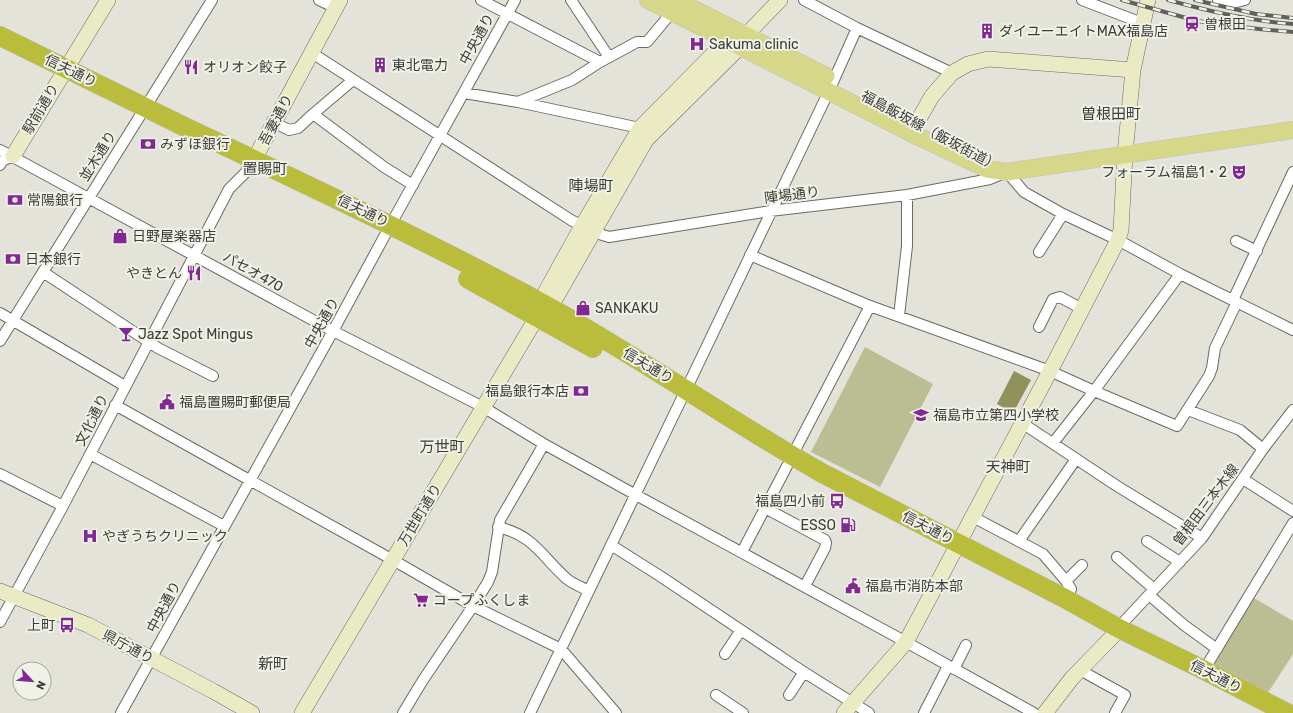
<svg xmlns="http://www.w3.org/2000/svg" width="1293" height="713" viewBox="0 0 1293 713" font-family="Rubik,'Noto Sans JP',sans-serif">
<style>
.green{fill:#bbbd92}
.water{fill:#90925b}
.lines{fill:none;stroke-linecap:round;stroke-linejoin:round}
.street-casing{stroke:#6b6b63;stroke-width:12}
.secondary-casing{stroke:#6b6b63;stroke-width:16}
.primary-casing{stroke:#c1c1c0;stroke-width:18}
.highway-casing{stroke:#c1c1c0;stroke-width:20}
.street{stroke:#fff;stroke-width:10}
.secondary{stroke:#eaebc4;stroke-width:15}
.primary{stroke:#d6d789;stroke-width:17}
.highway{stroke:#babc3b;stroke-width:19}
.rail-casing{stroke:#61615b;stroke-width:4}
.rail{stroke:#f0f1e7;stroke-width:2.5;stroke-dasharray:8;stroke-linecap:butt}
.labels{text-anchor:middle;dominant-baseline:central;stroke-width:4;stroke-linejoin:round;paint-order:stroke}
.poi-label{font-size:14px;fill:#3d3d39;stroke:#f0f1e7;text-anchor:start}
.street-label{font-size:14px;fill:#3d3d39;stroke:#f0f1e7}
.neighbourhood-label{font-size:15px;fill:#3d3d39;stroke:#f0f1e7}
</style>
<rect width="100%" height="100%" fill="#e3e3da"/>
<path class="green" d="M 865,347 L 933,384 L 880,487 L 811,452 Z
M 1254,598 L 1293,621 L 1293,654 L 1267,694 L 1212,666 Z"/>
<path class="water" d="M 1014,371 L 1031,380 L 1013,413 L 997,404 Z"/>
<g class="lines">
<g class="street-casing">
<path id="street" d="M 319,0 L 336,8
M 481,0 L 600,62
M 571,0 L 609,57
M 804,0 L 857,28 L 952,73
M 1082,0 L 1142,23
M 1218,0 L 1233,3 L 1245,0
M 312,53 L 571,220 L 593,232 L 609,237 L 770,211 L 907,195 L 990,179 L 1007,172 L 1024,192 L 1063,214 L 1118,240 L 1180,274 L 1293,330
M 464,93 L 518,102 L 640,128
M 518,102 L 572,80 L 600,62 L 637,42 L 647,42 L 672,12
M 313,114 L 384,167 L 413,185
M 275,123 L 289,130 L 298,128 L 313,114 L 353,80
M 0,150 L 333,331 L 483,407 L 544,444 L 636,495 L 906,642 L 1034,713
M 0,165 L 2,161 L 13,156
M 1236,241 L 1257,251
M 1039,252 L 1063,214
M 750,255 L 870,306 L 1050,371 L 1094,391 L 1177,426 L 1209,376 L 1212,368 L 1215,348 L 1237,302
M 43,272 L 158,348 L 213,376
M 1233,300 L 1293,172
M 0,313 L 125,386
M 899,316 L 907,246 L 907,195
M 1039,327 L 1053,299 L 1060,297 L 1082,309
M 0,341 L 212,0
M 115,405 L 393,560 L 473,606 L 561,649 L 616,713
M 1188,410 L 1240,430 L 1263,449
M 1022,423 L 1117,486 L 1202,538
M 1053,443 L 1094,391 L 1180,274
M 90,454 L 224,526
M 792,456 L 870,306
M 0,474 L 63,506
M 1243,479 L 1293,511
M 765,508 L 825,540 L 826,543 L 825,548 L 805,586
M 973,517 L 1043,554 L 1066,581 L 1071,589 L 1066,599
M 498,527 C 535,536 541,556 567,579 C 573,584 582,587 589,591
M 1019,541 L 1076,459
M 1147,541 L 1180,562
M 611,545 L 660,576 L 802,671 L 869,713
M 742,552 L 787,466
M 1117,557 L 1154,589
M 1066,581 L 1082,565
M 1149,595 L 1184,625 L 1217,649
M 0,622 L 63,506 L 229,189 L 249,169
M 1118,628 L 1202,538 L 1263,449 L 1293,410
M 725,654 L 741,630
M 954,669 L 966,645
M 1080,670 L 1125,695 L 1115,713
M 1204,670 L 1293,523
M 716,695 L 743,713
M 789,695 L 804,672
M 121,713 L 333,331 L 391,224 L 515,0
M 403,713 L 423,680 L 473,606 L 488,582 L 492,572 L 500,520 L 544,444
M 530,713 L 682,398 L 829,91 L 857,28
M 924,713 L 948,666"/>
</g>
<g class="secondary-casing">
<path id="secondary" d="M 911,133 L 932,96 L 952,73 L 968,64 L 988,59 L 1133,70
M 13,156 L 108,0
M 249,169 L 340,0
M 541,314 L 550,308 L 646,140 L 741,46 L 746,35 L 780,0
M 0,591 L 88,625 L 213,691 L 252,713
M 302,713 L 537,317 L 540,302 L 582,226 L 640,128 L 727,40 L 737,37
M 844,713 L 906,642 L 1050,371 L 1118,240 L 1121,230 L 1125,154 L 1133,70 L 1148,0
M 1045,713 L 1072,678 L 1112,637 L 1118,628"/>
</g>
<g class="primary-casing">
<path id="primary" d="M 648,0 L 911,133 L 987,169 L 1007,172 L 1293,130
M 676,0 L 826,76"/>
</g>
<g class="highway-casing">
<path id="highway" d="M 0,36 C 62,66 123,97 185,127 C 305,184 425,240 542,303 C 638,356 727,419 822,473 L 1066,599 L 1118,628 L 1204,670 L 1287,713
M 468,279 L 593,348"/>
</g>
<use href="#street" class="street"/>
<use href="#secondary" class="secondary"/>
<use href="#primary" class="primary"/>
<use href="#highway" class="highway"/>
<g class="rail-casing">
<path id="rail" d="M 1122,0 L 1197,21 L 1259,29 L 1293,32
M 1168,0 C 1209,11 1250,21 1293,24
M 1195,0 L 1256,14 L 1293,18"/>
</g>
<use href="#rail" class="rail"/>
</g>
<defs>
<g id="station-bare" transform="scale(1.2)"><path d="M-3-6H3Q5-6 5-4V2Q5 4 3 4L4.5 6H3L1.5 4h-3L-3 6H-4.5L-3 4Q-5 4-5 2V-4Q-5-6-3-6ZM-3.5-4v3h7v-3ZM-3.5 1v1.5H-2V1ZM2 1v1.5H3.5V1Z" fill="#822894" stroke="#f0f1e7" stroke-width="2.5" paint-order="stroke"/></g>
<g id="building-bare" transform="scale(1.2)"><path d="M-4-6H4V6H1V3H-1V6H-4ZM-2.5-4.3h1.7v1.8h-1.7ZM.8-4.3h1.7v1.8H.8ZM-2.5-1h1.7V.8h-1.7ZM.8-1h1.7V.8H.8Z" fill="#822894" stroke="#f0f1e7" stroke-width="2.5" paint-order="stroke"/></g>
<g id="hospital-bare" transform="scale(1.2)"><path d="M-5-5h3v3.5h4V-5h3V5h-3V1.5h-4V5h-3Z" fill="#822894" stroke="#f0f1e7" stroke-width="2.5" paint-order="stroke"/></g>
<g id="restaurant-bare" transform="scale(1.2)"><path d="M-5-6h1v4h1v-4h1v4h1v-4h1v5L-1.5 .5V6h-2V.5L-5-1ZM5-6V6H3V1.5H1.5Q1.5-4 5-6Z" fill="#822894" stroke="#f0f1e7" stroke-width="2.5" paint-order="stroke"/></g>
<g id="bank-bare" transform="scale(1.2)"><path d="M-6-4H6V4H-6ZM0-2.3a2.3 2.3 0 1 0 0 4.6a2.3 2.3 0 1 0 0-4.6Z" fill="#822894" stroke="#f0f1e7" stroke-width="2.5" paint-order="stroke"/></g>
<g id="theatre-bare" transform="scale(1.2)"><path d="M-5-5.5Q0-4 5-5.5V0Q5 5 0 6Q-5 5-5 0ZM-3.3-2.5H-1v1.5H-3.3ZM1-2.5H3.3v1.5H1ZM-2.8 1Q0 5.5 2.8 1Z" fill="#822894" stroke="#f0f1e7" stroke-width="2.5" paint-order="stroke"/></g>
<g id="shop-bare" transform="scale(1.2)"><path d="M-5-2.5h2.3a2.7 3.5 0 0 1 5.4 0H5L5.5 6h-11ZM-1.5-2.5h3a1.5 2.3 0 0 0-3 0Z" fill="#822894" stroke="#f0f1e7" stroke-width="2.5" paint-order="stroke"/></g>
<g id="bar-bare" transform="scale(1.2)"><path d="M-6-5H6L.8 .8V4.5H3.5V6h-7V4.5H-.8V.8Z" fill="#822894" stroke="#f0f1e7" stroke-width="2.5" paint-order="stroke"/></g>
<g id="civic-bare" transform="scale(1.2)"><path d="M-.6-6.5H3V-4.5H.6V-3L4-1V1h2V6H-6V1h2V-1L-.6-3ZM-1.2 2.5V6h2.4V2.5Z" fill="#822894" stroke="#f0f1e7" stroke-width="2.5" paint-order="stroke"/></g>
<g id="school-bare" transform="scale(1.2)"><path d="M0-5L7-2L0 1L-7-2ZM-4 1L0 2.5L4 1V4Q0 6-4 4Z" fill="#822894" stroke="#f0f1e7" stroke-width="2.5" paint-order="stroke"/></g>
<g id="bus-bare" transform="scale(1.2)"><path d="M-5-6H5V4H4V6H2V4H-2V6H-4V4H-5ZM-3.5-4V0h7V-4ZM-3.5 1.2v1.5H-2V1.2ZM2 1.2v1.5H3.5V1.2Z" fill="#822894" stroke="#f0f1e7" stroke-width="2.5" paint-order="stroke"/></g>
<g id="fuel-bare" transform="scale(1.2)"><path d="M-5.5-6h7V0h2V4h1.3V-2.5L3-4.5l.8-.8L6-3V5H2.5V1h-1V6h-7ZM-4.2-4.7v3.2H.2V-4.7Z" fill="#822894" stroke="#f0f1e7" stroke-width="2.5" paint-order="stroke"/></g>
<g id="supermarket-bare" transform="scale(1.2)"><path d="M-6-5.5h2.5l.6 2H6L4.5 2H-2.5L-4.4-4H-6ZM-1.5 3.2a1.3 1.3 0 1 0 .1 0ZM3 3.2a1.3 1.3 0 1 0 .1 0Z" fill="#822894" stroke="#f0f1e7" stroke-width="2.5" paint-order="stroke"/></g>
</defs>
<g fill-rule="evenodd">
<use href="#station-bare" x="1192" y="24"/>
<use href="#building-bare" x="987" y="31"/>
<use href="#hospital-bare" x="697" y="44"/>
<use href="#building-bare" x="380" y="65"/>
<use href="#restaurant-bare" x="191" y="67"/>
<use href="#bank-bare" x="148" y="144"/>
<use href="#theatre-bare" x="1239" y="172"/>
<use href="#bank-bare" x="15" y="200"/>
<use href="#shop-bare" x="120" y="236"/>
<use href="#bank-bare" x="13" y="259"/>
<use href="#restaurant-bare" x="194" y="273"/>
<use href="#shop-bare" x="583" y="308"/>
<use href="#bar-bare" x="126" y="334"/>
<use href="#bank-bare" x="581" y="391"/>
<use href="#civic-bare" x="167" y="402"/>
<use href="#school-bare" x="921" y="415"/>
<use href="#bus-bare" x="837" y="501"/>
<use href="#fuel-bare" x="848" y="525"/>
<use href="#hospital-bare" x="90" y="536"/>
<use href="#civic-bare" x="853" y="586"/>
<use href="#supermarket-bare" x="421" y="600"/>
<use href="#bus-bare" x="67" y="625"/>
</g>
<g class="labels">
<g class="poi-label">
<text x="1204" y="24">曽根田</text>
<text x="999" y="31">ダイユーエイトMAX福島店</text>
<text x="709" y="44">Sakuma clinic</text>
<text x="392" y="65">東北電力</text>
<text x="203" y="67">オリオン餃子</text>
<text x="160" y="144">みずほ銀行</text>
<text x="1227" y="172" text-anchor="end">フォーラム福島1・2</text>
<text x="27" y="200">常陽銀行</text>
<text x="132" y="236">日野屋楽器店</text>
<text x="25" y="259">日本銀行</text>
<text x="182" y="273" text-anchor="end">やきとん</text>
<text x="595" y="308">SANKAKU</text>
<text x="138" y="334">Jazz Spot Mingus</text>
<text x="569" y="391" text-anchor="end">福島銀行本店</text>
<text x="179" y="402">福島置賜町郵便局</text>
<text x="933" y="415">福島市立第四小学校</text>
<text x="825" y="501" text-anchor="end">福島四小前</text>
<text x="836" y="525" text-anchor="end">ESSO</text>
<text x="102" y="536">やぎうちクリニック</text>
<text x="865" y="586">福島市消防本部</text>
<text x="433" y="600">コープふくしま</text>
<text x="55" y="625" text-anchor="end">上町</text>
</g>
<g class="street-label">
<text transform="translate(477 39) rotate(-61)">中央通り</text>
<text transform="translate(71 71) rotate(26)">信夫通り</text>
<text transform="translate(41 109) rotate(-59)">駅前通り</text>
<text transform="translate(276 120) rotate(-62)">吾妻通り</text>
<text transform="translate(930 131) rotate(28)">福島飯坂線（飯坂街道）</text>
<text transform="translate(98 156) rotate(-58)">並木通り</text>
<text transform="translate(792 195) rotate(-7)">陣場通り</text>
<text transform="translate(363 211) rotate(26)">信夫通り</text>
<text transform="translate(253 272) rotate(29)">パセオ470</text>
<text transform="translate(322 323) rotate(-61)">中央通り</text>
<text transform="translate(648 366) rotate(31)">信夫通り</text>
<text transform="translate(92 420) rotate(-63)">文化通り</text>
<text transform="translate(1206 505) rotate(-53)">曽根田三本木線</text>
<text transform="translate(420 515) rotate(-59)">万世町通り</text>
<text transform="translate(928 528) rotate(27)">信夫通り</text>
<text transform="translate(164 607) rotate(-62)">中央通り</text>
<text transform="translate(128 647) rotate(28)">県庁通り</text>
<text transform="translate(1216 677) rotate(27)">信夫通り</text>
</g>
<g class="neighbourhood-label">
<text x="1111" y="114">曽根田町</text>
<text x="265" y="169">置賜町</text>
<text x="591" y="186">陣場町</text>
<text x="442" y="447">万世町</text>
<text x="1008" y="467">天神町</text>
<text x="273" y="664">新町</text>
</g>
</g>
<g transform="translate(32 681) rotate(116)"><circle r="19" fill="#f0f1e7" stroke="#a8a9a1"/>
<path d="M0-3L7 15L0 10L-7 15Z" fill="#822894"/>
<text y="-6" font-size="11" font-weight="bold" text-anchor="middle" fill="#3d3d39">N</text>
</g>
</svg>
